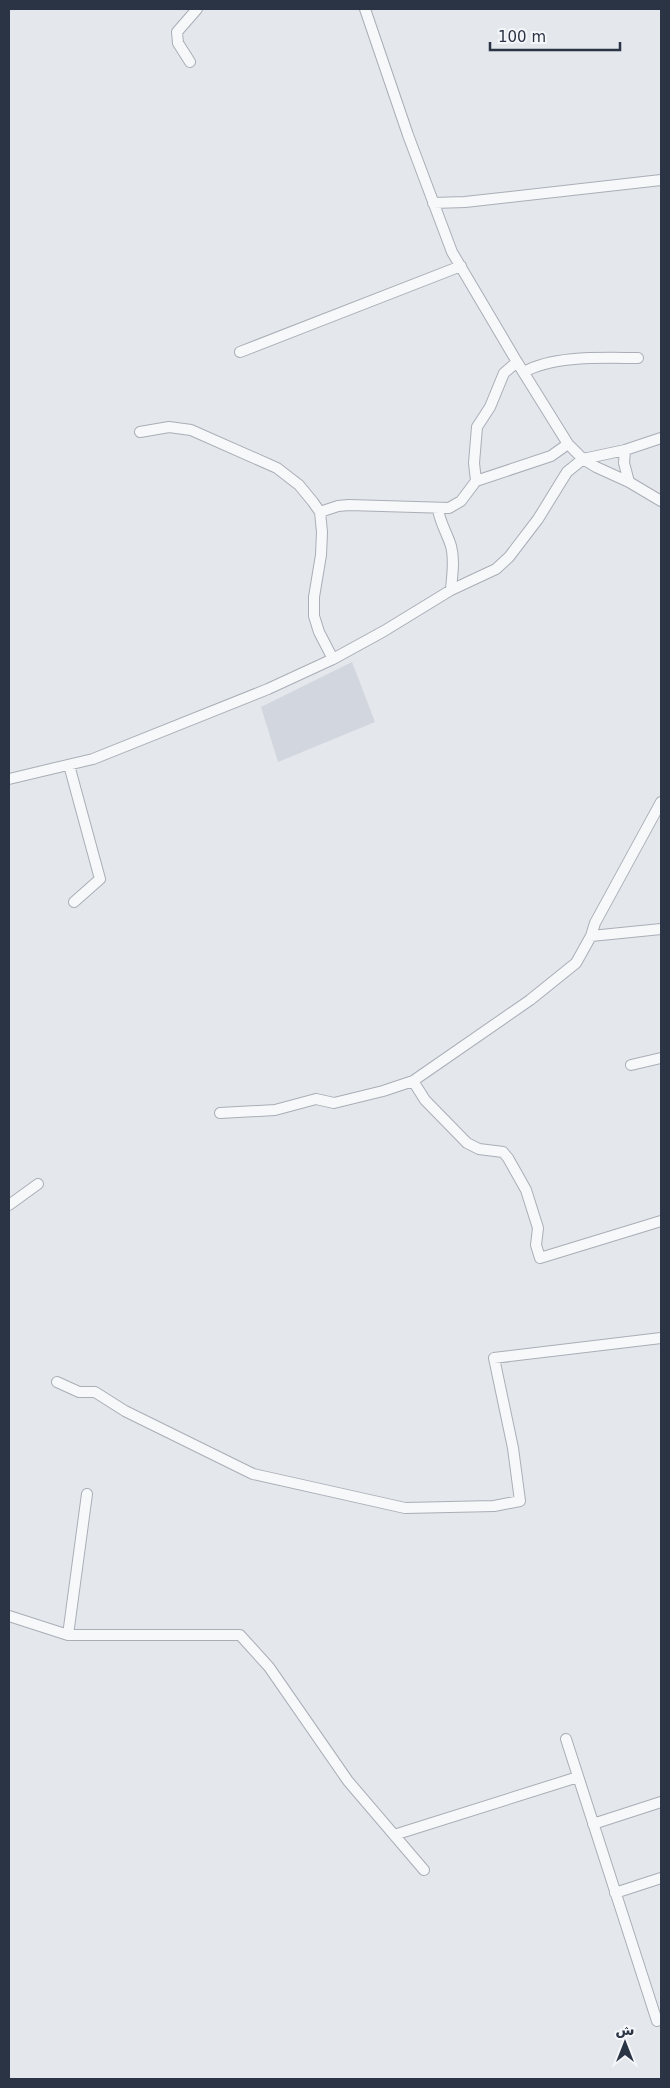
<svg xmlns="http://www.w3.org/2000/svg" width="670" height="2088" viewBox="0 0 670 2088" font-family="'DejaVu Sans',Cairo,sans-serif">
<style>
.built{fill:#d2d6de}
.lines{fill:none;stroke-linecap:round;stroke-linejoin:round}
.minor-casing{stroke:#a9aeb7;stroke-width:12}
.minor{stroke:#f7f8fa;stroke-width:10}
</style>
<rect width="100%" height="100%" fill="#e4e7ec"/>
<path class="built" d="M 352,662 L 375,722 L 278,762 L 261,707 Z"/>
<g class="lines">
<g class="minor-casing">
<path id="minor" d="M 365,9 L 408,135 L 452,252 L 517,362 L 568,444 L 583,459 L 596,467 L 629,482 L 661,501
M 190,62 L 178,43 L 177,32 L 197,9
M 433,203 L 465,202 L 661,180
M 240,352 L 461,266
M 524,372 C 554,355 604,358 638,358
M 140,432 L 169,427 L 191,430 L 277,468 L 299,485 L 313,502 L 320,512 L 322,532 L 321,555 L 314,597 L 314,616 L 319,632 L 333,659
M 625,450 L 624,463 L 629,482
M 476,481 L 474,463 L 477,427 L 490,407 L 504,373 L 517,362
M 438,509 C 440,523 447,533 451,546 C 455,561 452,575 451,590
M 320,512 L 338,506 L 349,505 L 449,508 L 461,501 L 476,481 L 551,456 L 568,444
M 69,765 L 100,879 L 74,902
M 9,779 L 93,759 L 268,689 L 333,659 L 384,631 L 451,590 L 496,569 L 509,557 L 538,519 L 567,472 L 583,459 L 625,450 L 661,438
M 591,936 L 661,929
M 631,1065 L 661,1058
M 413,1081 L 425,1100 L 467,1143 L 479,1149 L 503,1152 L 508,1158 L 526,1190 L 538,1228 L 536,1245 L 540,1258 L 661,1221
M 220,1113 L 275,1110 L 316,1099 L 334,1103 L 383,1091 L 413,1081 L 530,1000 L 576,963 L 591,936 L 595,923 L 661,802
M 9,1205 L 38,1184
M 57,1382 L 79,1392 L 95,1392 L 125,1411 L 253,1474 L 405,1508 L 494,1506 L 520,1501 L 513,1448 L 494,1358 L 661,1338
M 9,1616 L 68,1635 L 240,1635 L 269,1667 L 348,1781 L 424,1870
M 68,1635 L 87,1494
M 566,1739 L 657,2021
M 593,1824 L 661,1802
M 394,1835 L 578,1777
M 615,1893 L 661,1878"/>
</g>
<use href="#minor" class="minor"/>
</g>
<rect width="670" height="2088" fill="none" stroke="#2b3445" stroke-width="20"/>
<g transform="translate(625 2043)" stroke="#f4f6f9" stroke-width="4" paint-order="stroke">
<path d="M0-4L9 19L0 12L-9 19Z" fill="#2b3445"/>
<text y="-8" font-size="14" font-weight="bold" text-anchor="middle" fill="#2b3445">ش</text>
</g>
<path d="M490 42v8h130v-8" fill="none" stroke="#2b3445" stroke-width="2.5"/>
<text x="498" y="42" font-size="15" fill="#2b3445" stroke="#f4f6f9" stroke-width="4" paint-order="stroke">100 m</text>
</svg>
